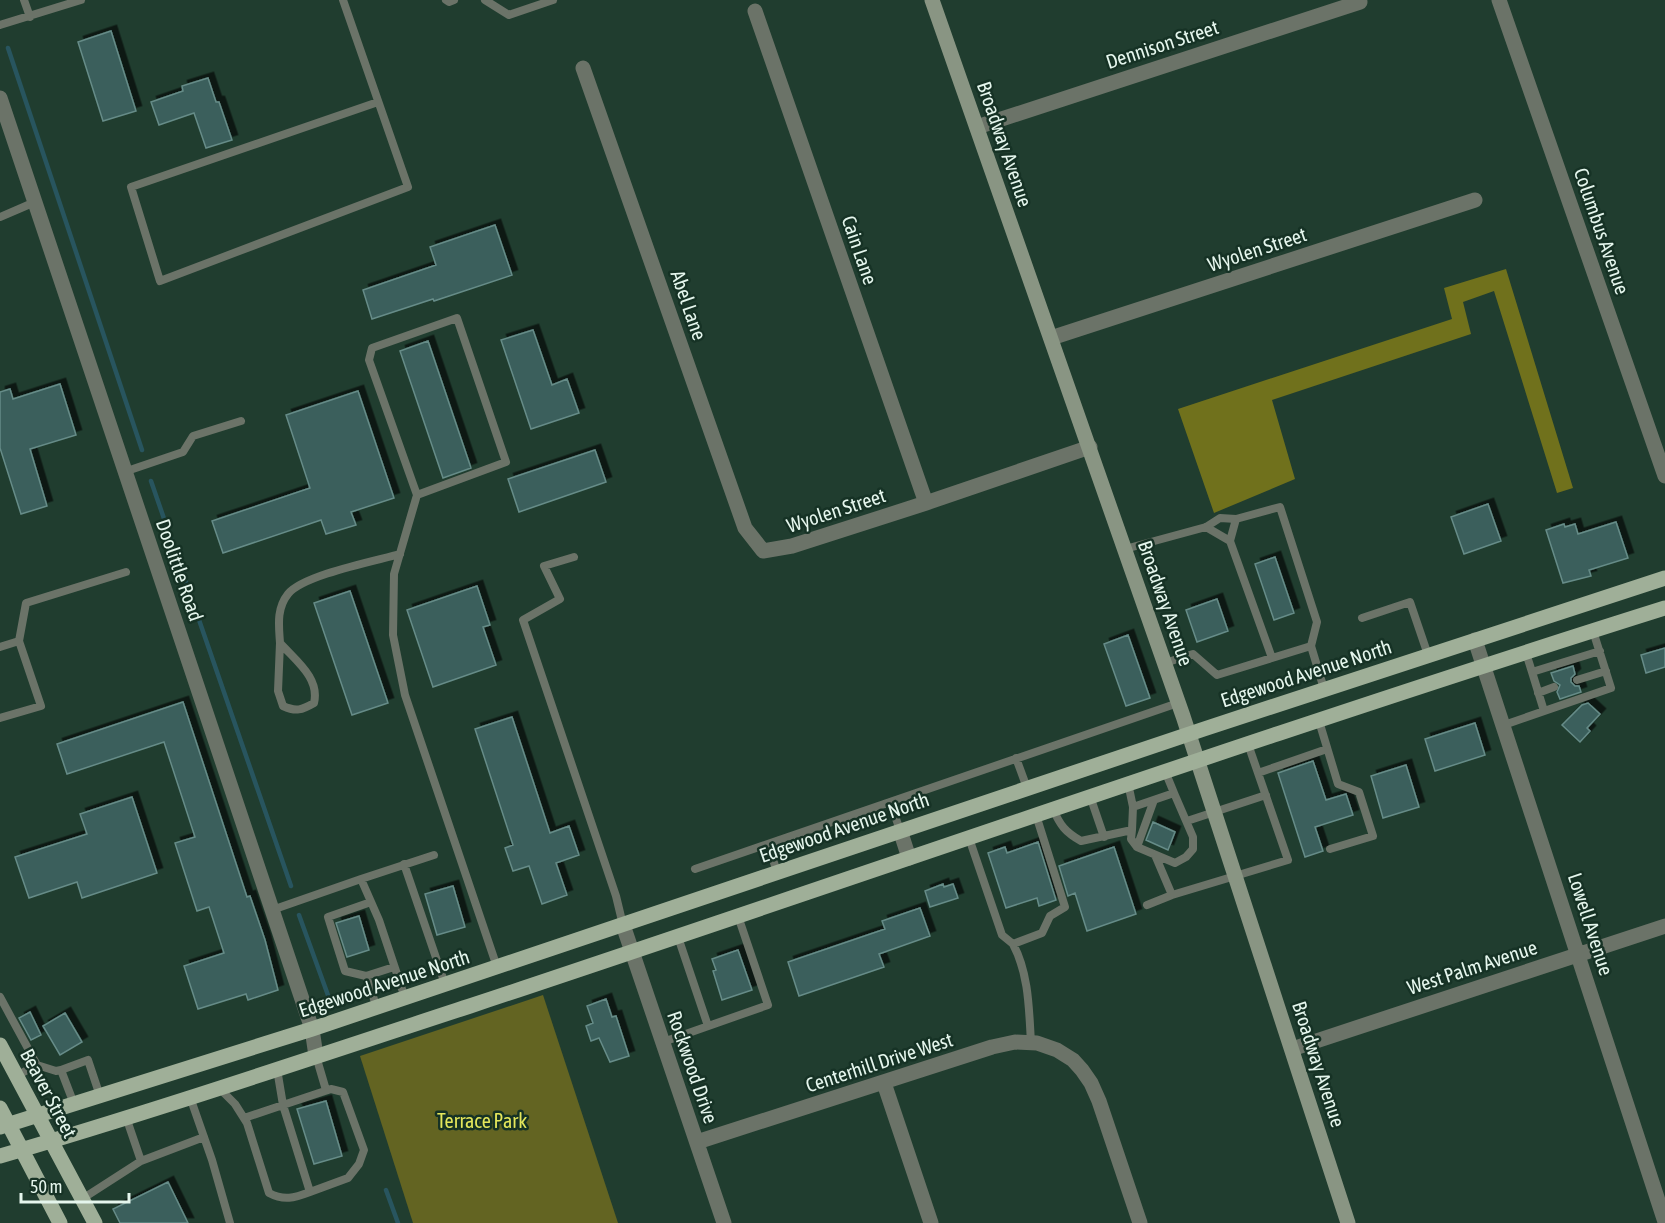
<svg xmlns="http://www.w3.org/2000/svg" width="1665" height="1223" viewBox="0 0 1665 1223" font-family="'Asap Condensed',sans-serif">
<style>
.green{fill:#636422}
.forest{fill:#70711c}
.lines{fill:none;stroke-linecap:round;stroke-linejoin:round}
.stream{stroke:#28555f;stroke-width:4.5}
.building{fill:#3b5f5c;stroke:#668c88;stroke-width:1.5;filter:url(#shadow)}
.lane{stroke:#6b7368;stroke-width:8}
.street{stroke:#6b7368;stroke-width:15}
.secondary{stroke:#899583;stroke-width:15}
.primary{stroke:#9faf98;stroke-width:15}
.labels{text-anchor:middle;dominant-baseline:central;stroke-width:5;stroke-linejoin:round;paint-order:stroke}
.street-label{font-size:20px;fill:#e5f6ed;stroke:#163225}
.park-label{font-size:20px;fill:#e5e75b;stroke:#163225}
</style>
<defs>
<filter id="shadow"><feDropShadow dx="5.5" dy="-5.5" stdDeviation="0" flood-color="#0009"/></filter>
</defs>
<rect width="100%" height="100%" fill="#203d2f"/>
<path class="green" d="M 543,995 L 618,1223 L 413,1223 L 360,1056 Z"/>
<path class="forest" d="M 1506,269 L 1573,488 L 1557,493 L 1494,291 L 1463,302 L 1471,334 L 1272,400 L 1295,479 L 1214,513 L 1178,409 L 1452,319 L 1444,288 Z"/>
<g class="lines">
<path class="stream" d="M 8,48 L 142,450
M 151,481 L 291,886
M 299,915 L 329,998
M 386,1190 L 398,1223"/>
</g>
<path class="building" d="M 111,31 L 136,111 L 103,121 L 78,42 Z
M 208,78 L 216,102 L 219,102 L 232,140 L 206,148 L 194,113 L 159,125 L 151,102 L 183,91 L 182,86 Z
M 495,225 L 512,275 L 434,301 L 433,299 L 372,319 L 363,290 L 436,265 L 430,247 Z
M 533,330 L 552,385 L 567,379 L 579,413 L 531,429 L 501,340 Z
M 428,341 L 471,468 L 443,478 L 400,351 Z
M 60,384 L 76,435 L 30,449 L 47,506 L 21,514 L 0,448 L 0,392 L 10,389 L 13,399 Z
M 358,391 L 394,498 L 351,512 L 356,525 L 326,534 L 321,520 L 223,553 L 212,521 L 310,488 L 286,415 Z
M 595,450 L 606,482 L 519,512 L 508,479 Z
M 1488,504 L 1501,541 L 1464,554 L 1451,517 Z
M 1616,522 L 1628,558 L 1589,570 L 1591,576 L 1563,583 L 1546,530 L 1564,524 L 1565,527 L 1575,524 L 1578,534 Z
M 1275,557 L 1294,613 L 1274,620 L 1255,564 Z
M 477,586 L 490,625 L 483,627 L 496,665 L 433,687 L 407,610 Z
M 350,591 L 388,703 L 352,715 L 314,603 Z
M 1217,599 L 1228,631 L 1197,642 L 1186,610 Z
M 1128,635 L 1150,698 L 1126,706 L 1104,644 Z
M 1665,648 L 1665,667 L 1646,673 L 1641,655 Z
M 1573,666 L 1575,674 L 1571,678 L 1571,682 L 1575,686 L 1579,686 L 1581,692 L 1560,699 L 1557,692 L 1560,685 L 1554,681 L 1551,673 Z
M 183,702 L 247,897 L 250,896 L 265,940 L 278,990 L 248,1000 L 246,994 L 198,1009 L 184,966 L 224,953 L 209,907 L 197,911 L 175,843 L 195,837 L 164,742 L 67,774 L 57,744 Z
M 1588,703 L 1600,714 L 1587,728 L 1590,731 L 1580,742 L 1562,725 L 1582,705 Z
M 512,717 L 550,833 L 569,826 L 579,855 L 556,863 L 567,895 L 542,904 L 529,866 L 513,871 L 505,848 L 513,845 L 475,729 Z
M 1475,723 L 1485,755 L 1435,771 L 1425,739 Z
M 1313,761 L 1326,800 L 1346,794 L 1353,815 L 1315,827 L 1323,851 L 1305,857 L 1278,773 Z
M 1406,765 L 1419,807 L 1383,818 L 1371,776 Z
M 132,797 L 157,873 L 82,898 L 77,882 L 29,898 L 15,857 L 87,834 L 80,814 Z
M 1153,822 L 1175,832 L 1168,850 L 1146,840 Z
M 1038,842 L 1056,900 L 1039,906 L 1037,898 L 1006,908 L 988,853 L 1005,847 L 1007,853 Z
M 1114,847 L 1136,914 L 1087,931 L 1075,893 L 1068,896 L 1059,866 Z
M 943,884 L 944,887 L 953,884 L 958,898 L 930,907 L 925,891 Z
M 453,886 L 465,927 L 437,935 L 425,894 Z
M 920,908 L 930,936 L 879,954 L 884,967 L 799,996 L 788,962 L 885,929 L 882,921 Z
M 359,916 L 369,950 L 347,957 L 336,923 Z
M 738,950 L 752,990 L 722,1000 L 713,971 L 716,970 L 712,959 Z
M 606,999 L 612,1017 L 616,1016 L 629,1056 L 610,1062 L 599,1038 L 591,1041 L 586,1026 L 593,1023 L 587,1006 Z
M 30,1012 L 41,1035 L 31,1040 L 19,1018 Z
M 65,1013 L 82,1042 L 60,1055 L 43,1026 Z
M 326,1101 L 342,1156 L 314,1164 L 297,1109 Z
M 168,1182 L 188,1223 L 120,1223 L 113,1209 Z"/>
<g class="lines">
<path class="lane" d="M 24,0 L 30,17
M 343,0 L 408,187 L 160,281 L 131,187 L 378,102
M 446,0 L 449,2 L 454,0
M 485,0 L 509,15 L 553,0
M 0,25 L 81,0
M 0,217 L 35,202
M 124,472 L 183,452 L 193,436 L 241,421
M 417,495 L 506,462 L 457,318 L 372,348 L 369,360 L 417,495 L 394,574 L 393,635 L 405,695 L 497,967
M 1236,519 L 1230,541 L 1272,658
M 1206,527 L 1230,541
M 1125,549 L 1206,527 L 1220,518 L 1236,519 L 1280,507 L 1317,622 L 1311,646
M 574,557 L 544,566 L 560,599 L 523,620 L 616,896 L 623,925
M 1362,618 L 1410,602 L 1428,655
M 280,643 L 278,691 L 283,706 C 296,712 302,710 314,703 C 320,678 296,661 280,643 C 279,627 276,609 288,594 C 303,575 375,561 400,554
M 0,647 L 19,641 L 26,603 L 126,572
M 1526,653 L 1532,672
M 1165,663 L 1193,654 L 1217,675 L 1311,646 L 1324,689
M 1577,680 L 1606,671
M 1538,693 L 1554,687
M 1544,711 L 1532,672 L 1600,651
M 0,718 L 41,706 L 19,641
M 1319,721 L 1338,784 L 1359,792 L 1373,836 L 1330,849
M 1504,725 L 1611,688 L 1593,631
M 1016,758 L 1027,788
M 1258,773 L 1327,749
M 1090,796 L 1104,837
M 890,802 L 900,830
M 1133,807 L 1174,793 L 1165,771
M 1053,809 C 1060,825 1065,832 1081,841 L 1132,830 L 1133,807 L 1128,783
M 1187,821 L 1266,795
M 1132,830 L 1131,839 L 1137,847 L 1175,863 L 1186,857 L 1193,849 L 1193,837 L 1174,793
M 969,838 L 1002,935 L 1013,944 L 1042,933 L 1050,916 L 1065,907 L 1036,815
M 768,844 L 777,872
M 1137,847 L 1154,800
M 1155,855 L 1172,895 L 1288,860 L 1248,744
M 404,864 L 445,984
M 695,869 L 1178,703
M 361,879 L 434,855
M 371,902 L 328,917 L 345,971 L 366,976 L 377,1008
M 1147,905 L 1172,895
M 272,910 L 361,879 L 379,920 L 405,998
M 678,937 L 708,1026
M 1013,944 C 1029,974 1029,1010 1031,1043
M 366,976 L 394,967
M 0,997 L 37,1065 L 16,1076
M 663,1042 L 768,1005 L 738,916
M 316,1056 L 326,1090
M 37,1065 L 56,1071 L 61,1070 L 74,1104
M 277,1069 L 283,1105 L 331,1089 L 343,1092 L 364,1150 L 359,1164 L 348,1178 L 310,1192
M 61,1070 L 88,1060 L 100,1096
M 219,1088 L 235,1104 L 247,1123 L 269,1193 C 284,1201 294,1198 310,1192 L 283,1105 L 244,1118
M 190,1097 L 212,1160 L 230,1223
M 126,1117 L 141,1161
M 82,1199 L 141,1161 L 204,1137"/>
<path class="street" d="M 1499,0 L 1665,476
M 755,11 L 926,503
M 583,68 L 745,528 L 763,551 L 792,546 L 926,503 L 1090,447
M 0,98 L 312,1029 L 316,1056
M 977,127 L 1360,2
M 1051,338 L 1475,200
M 1475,640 L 1665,1222
M 900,830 L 909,858
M 623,925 L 724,1223
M 1292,1049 L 1665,926
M 884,1083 L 931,1223
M 697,1142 L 992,1047 L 1015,1042 L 1037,1043 L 1057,1050 L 1073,1060 L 1082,1070 L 1091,1083 L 1099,1101 L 1140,1223"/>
<path class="secondary" d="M 932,0 L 1183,716 L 1348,1223"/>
<path class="primary" d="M 0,1045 L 95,1223
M 0,1108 L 60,1223
M 0,1127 L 312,1029 L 1204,729 L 1665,578
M 0,1156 C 158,1110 314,1057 470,1006 C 868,874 1264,734 1665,608"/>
</g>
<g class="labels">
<g class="street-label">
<text transform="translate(1162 44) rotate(-18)">Dennison Street</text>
<text transform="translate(1005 144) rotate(71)">Broadway Avenue</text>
<text transform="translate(1602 231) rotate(71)">Columbus Avenue</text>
<text transform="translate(1257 249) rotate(-18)">Wyolen Street</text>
<text transform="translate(860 250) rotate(71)">Cain Lane</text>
<text transform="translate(689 305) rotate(71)">Abel Lane</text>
<text transform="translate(836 510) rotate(-18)">Wyolen Street</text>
<text transform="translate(180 570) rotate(71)">Doolittle Road</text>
<text transform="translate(1166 603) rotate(71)">Broadway Avenue</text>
<text transform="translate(1306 673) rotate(-18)">Edgewood Avenue North</text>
<text transform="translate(844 827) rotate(-19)">Edgewood Avenue North</text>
<text transform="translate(1591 924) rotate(72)">Lowell Avenue</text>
<text transform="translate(1472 967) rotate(-18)">West Palm Avenue</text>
<text transform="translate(384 983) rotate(-18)">Edgewood Avenue North</text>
<text transform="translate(879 1062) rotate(-18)">Centerhill Drive West</text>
<text transform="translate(1319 1064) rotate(72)">Broadway Avenue</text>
<text transform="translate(693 1067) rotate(71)">Rockwood Drive</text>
<text transform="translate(49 1093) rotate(62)">Beaver Street</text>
</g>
<g class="park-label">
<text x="482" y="1120">Terrace Park</text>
</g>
</g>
<path d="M21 1193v9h108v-9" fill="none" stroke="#e5f6ed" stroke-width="3"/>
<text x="30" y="1193" font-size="18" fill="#e5f6ed" stroke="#163225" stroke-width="4.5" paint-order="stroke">50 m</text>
</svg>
